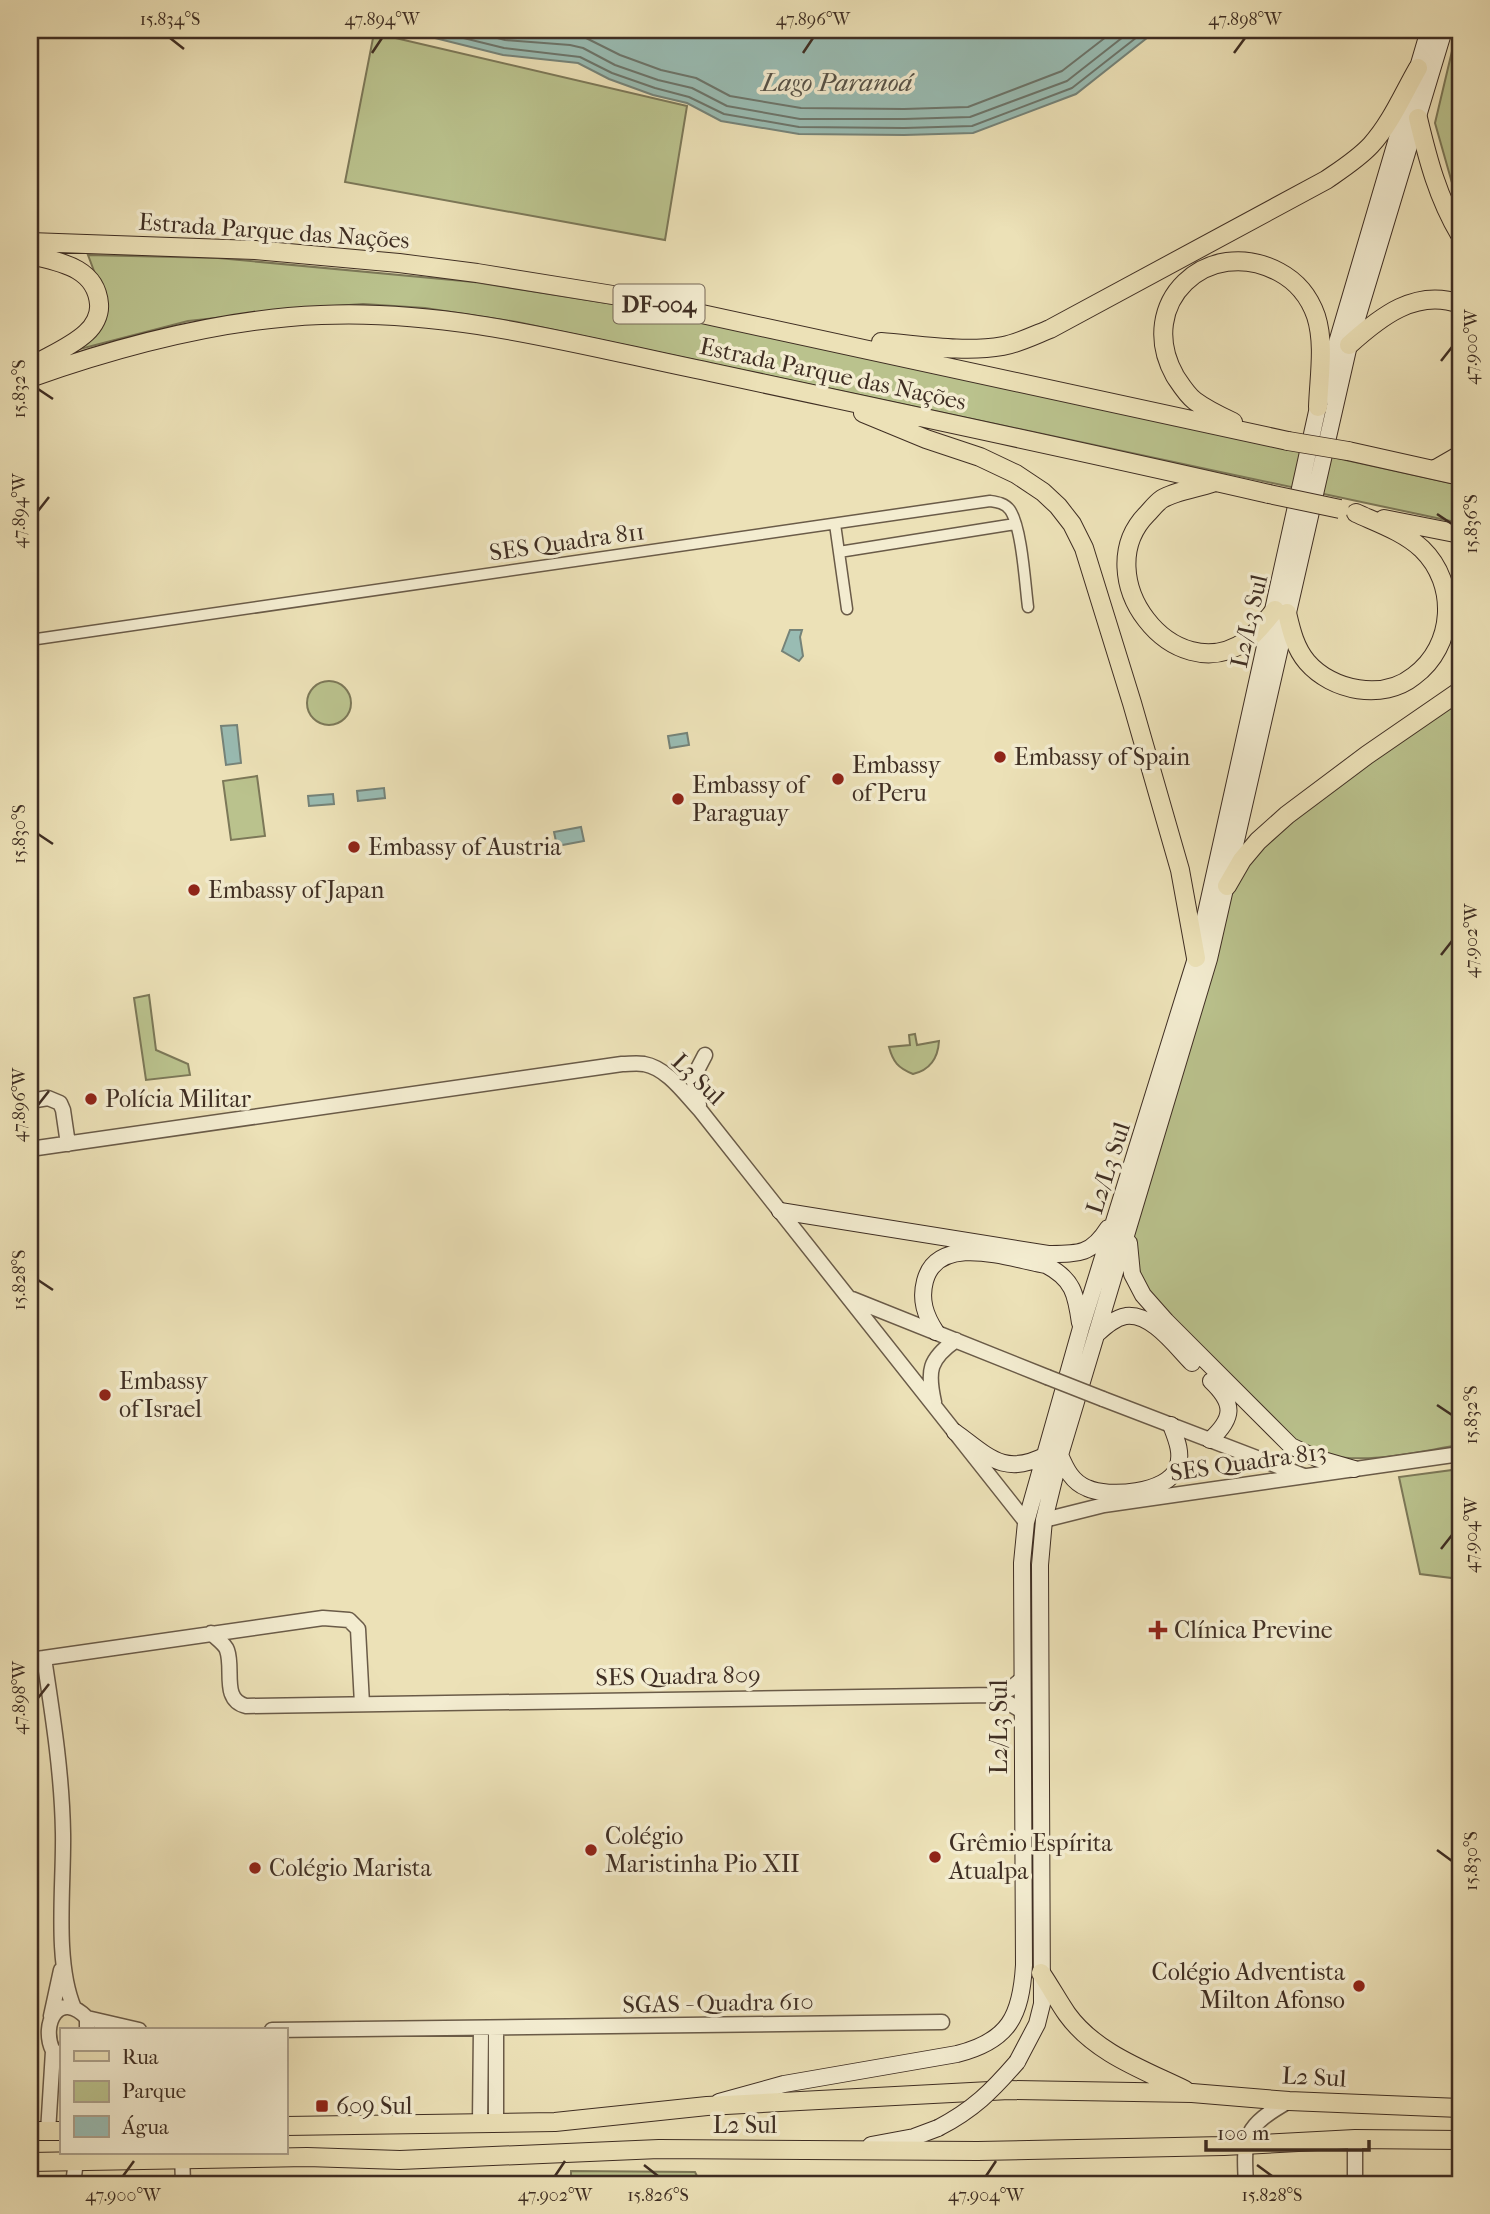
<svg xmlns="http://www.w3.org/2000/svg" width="1490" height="2214" viewBox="0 0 1490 2214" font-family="'IM FELL French Canon',serif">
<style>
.green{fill:#bac28d;stroke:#7c7858;stroke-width:2}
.water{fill:#99bcb3;stroke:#758379;stroke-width:2}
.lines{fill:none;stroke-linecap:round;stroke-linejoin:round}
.shore{stroke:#6c756b;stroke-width:2}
.minor-casing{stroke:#6a5b48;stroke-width:13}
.tertiary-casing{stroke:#6a5b48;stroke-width:17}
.secondary-casing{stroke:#3f2e23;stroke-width:18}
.primary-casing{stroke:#3f2e23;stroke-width:20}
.trunk-casing{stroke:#3f2e23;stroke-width:20}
.minor{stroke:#f3ecd0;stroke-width:10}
.tertiary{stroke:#f3ecd0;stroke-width:14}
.secondary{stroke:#f3ecd0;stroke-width:16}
.primary{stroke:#ece1b7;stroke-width:18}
.trunk{stroke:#ece1b7;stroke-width:18}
.tertiary-bridge-casing{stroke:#6a5b48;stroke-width:17;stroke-linecap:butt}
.secondary-bridge-casing{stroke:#3f2e23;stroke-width:18;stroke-linecap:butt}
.trunk-bridge-casing{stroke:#3f2e23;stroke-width:20;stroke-linecap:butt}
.tertiary-bridge{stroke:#f3ecd0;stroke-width:14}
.secondary-bridge{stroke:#f3ecd0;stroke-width:16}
.trunk-bridge{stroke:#ece1b7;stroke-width:18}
.ticks{fill:none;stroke:#3f2e23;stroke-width:2.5}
.poi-dot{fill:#8f2418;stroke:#f3ecd0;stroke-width:2.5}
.labels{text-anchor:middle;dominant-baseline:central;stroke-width:7;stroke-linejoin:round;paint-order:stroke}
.shield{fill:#f3ecd0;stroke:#756757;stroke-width:2}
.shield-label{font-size:23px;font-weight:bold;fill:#3f2e23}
.street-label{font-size:24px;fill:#3f2e23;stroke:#f3ecd0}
.poi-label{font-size:24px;fill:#3f2e23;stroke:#f3ecd0;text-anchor:start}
.water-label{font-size:26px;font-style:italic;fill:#565247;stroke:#f3ecd0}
.neatline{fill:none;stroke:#3f2e23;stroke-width:2.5}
.ticks-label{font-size:18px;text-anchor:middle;fill:#3f2e23}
</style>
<rect width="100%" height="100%" fill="#ece1b7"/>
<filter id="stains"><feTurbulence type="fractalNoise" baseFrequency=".00286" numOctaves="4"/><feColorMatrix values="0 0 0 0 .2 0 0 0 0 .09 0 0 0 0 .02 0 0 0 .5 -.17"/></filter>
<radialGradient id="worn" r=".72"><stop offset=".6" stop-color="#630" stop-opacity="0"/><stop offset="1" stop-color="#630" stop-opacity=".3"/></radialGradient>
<path class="green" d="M 1457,30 L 1460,30 L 1460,211 L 1435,123 Z
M 374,33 L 687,106 L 665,240 L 345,182 Z
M 88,255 L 218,258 L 474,282 L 682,315 L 1460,485 L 1460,523 L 517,322 L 425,308 L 363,304 L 321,307 L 188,321 L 57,355 L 106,303 Z
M307 703a22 22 0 1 1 44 0a22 22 0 1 1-44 0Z
M 1460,692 L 1460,1445 C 1407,1453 1344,1472 1296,1442 L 1144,1294 L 1130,1224 L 1227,886 L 1258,841 Z
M 257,776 L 265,836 L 231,840 L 223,781 Z
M 149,995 L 156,1050 L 188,1064 L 190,1075 L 146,1080 L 134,998 Z
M 915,1034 L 917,1045 L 939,1041 C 938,1058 930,1070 913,1074 C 898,1068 893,1062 889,1047 L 910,1045 L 909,1035 Z
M 1460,1469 L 1460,1579 L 1420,1574 L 1399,1477 Z
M 571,2171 L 695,2172 L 701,2184 L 571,2184 Z"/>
<path class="water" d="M 403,30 L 1157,30 L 1076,94 L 973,133 L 904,135 L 799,134 L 721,121 L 687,103 L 653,95 L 609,79 L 578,63 L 503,55 Z
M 790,630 L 802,630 L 800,637 L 803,656 L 799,661 L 782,651 Z
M 237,725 L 241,763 L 226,765 L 221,726 Z
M 687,733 L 689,745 L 670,748 L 668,736 Z
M 384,788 L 385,798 L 358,801 L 357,791 Z
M 333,794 L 334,804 L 309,806 L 308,796 Z
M 581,827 L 584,841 L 557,846 L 554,832 Z"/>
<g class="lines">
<path class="shore" d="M 431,30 L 504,48 L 580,57 L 612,73 L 655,88 L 689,97 L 724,114 L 799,127 L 904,128 L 972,126 L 1072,88 L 1146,30
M 467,30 L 505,40 L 570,45 L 583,48 L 615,65 L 658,80 L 692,88 L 727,106 L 800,119 L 904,119 L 970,117 L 1067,81 L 1132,30
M 511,30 L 571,35 L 586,38 L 620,55 L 661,70 L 696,78 L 730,96 L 801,108 L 904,109 L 968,107 L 1062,71 L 1115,30"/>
<g class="minor-casing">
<path id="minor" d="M 835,524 L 847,609
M 839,552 L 1015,524
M 30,640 L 990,501 C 997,502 1005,503 1010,510 C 1022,528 1025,584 1028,607"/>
</g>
<g class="tertiary-casing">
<path id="tertiary" d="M 30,1101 L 48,1098 L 60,1103 L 63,1110 L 68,1144
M 699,1105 L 693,1078 L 705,1055
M 30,1149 L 622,1064 C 629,1064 637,1063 644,1064 C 667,1068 685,1094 700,1110 L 1026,1522
M 852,1299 L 1047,1377
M 1103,1399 L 1304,1476
M 934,1402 C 927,1371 929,1359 956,1340
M 1044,1520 L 1104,1505 L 1460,1454
M 211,1633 C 216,1638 225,1644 227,1650 C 234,1669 221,1700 246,1706 L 995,1695 L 1010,1689 L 1022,1679
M 44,1658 C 53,1717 62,1774 63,1833 C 64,1885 54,1961 74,2008
M 30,1660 L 323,1618 L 349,1620 L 358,1629 L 362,1704
M 995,1695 L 1022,1711
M 51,2016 L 61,1970
M 87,2018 L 139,2030
M 496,2028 L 496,2122
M 272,2030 L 942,2022
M 61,2054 L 53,2051 C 40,2024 59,1989 87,2018 L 87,2030
M 480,2122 L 481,2029
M 48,2132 L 53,2051
M 1355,2139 L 1355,2184
M 182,2153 L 183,2184
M 73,2184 L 76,2161
M 1246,2184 C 1243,2135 1245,2126 1289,2101"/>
</g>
<g class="secondary-casing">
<path id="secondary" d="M 780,1211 L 1048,1254 C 1078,1254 1091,1255 1108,1228
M 1129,1243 L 1132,1274 L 1143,1295 L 1166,1321 L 1291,1446 L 1316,1458 L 1354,1469
M 936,1332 C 925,1315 920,1300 925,1281 C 938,1232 1010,1259 1046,1265 C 1073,1279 1076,1294 1080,1323
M 1098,1333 C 1106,1326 1115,1318 1126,1316 C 1152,1313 1176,1347 1192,1363
M 955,1432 C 988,1456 1004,1477 1046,1455
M 1210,1440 C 1234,1418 1235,1404 1211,1381
M 1060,1455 C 1066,1469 1072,1482 1087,1488 C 1108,1498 1168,1493 1177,1468 C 1183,1454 1176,1438 1171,1425
M 1017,2062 L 1037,2024 L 1042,2004 L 1040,1565 L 1044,1520 L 1060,1455 L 1209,959 L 1349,345 L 1444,30
M 719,2102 L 784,2084 L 957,2054 C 1009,2041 1021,2016 1024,1965 L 1022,1563 L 1026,1522 L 1081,1328 L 1196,958 L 1318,407 L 1429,30
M 871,2145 L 914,2137 L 938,2128"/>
</g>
<g class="primary-casing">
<path id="primary" d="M 1041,1973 C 1050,1986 1058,2001 1067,2014 C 1095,2053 1144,2070 1185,2090
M 285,2126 L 555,2122 L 707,2106 L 1009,2090 L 1192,2093 L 1289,2101 L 1460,2108
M 30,2131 L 61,2131
M 30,2162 L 307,2157 L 400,2160 L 659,2149 L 978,2151 L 1224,2146 L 1355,2139 L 1460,2140"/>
</g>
<g class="trunk-casing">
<path id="trunk" d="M 1418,118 C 1428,160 1438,198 1460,235
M 30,242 L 255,250 L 399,263 L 477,273 L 619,296 L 1288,441
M 30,255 C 59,262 96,267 99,304 C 100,315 94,326 86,333 C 71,347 48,356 30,367
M 881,342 C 920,345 963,353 1003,346 C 1019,343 1035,335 1050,329 L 1326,180 C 1342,169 1358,159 1371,145 C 1391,123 1403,94 1418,68
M 1349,345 C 1380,317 1416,288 1460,304
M 30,378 C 123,345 221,319 321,315 C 452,309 582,346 710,372 C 896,412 1083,451 1269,494
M 863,413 L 926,439 L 980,457 L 1016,474 L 1043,492 L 1058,506 L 1072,524 L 1084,548 L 1132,703 L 1180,870 L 1196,958
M 1233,422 C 1220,416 1207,410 1195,401 C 1187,395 1181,385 1175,376 C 1134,303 1208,234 1279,272 C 1296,281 1309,296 1316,316 C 1325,344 1319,377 1318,407
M 1348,451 L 1460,476
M 1434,470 L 1460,455
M 1212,483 C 1197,488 1175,491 1162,499 C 1156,503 1151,510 1147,514 C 1086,576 1173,691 1246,641 C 1257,633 1266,620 1275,610
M 1384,519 L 1460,534
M 1287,613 C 1291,630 1295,648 1307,662 C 1332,691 1383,701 1414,676 C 1455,646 1458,584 1422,549 C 1404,532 1378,523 1356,513
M 1227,886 L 1242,860 L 1258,841 L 1287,815 L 1367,755 L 1460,691"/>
</g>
<use href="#minor" class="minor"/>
<use href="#tertiary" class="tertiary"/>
<use href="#secondary" class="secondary"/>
<use href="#primary" class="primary"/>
<use href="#trunk" class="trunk"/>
<g class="tertiary-bridge-casing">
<path id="tertiary-bridge" d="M 1047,1377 L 1103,1399"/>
</g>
<g class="secondary-bridge-casing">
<path id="secondary-bridge" d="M 938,2128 C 973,2110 992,2091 1017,2062"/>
</g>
<g class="trunk-bridge-casing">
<path id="trunk-bridge" d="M 1288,441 L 1348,451
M 1269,494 L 1340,509"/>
</g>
<use href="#tertiary-bridge" class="tertiary-bridge"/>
<use href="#secondary-bridge" class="secondary-bridge"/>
<use href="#trunk-bridge" class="trunk-bridge"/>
</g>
<path class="ticks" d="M 170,38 L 184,49M 372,53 L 382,38M 803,53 L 813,38M 1234,53 L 1245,38M 1441,361 L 1452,347M 38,389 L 53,399M 38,511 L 49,497M 1437,514 L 1452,524M 38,834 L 53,844M 1441,955 L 1452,941M 38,1105 L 49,1091M 38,1280 L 53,1290M 1437,1405 L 1452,1415M 1441,1549 L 1452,1535M 38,1698 L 49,1684M 1437,1850 L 1452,1861M 644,2165 L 658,2176M 1257,2165 L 1272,2176M 123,2176 L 134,2161M 555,2176 L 565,2161M 986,2176 L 996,2161"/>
<g class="poi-dot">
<circle cx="1000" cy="757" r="7"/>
<circle cx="838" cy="779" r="7"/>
<circle cx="678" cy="799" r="7"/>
<circle cx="354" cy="847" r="7"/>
<circle cx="194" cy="890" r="7"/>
<circle cx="91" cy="1099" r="7"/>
<circle cx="105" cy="1395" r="7"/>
<path d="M1154.5 1619.5h7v7h7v7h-7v7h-7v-7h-7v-7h7z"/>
<circle cx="591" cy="1850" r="7"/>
<circle cx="935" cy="1857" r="7"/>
<circle cx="255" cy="1868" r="7"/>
<circle cx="1359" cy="1986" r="7"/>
<rect x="315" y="2099" width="14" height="14" rx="3.5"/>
</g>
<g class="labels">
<rect class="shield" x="613.5" y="284.5" width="91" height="39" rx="5"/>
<g class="shield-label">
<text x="659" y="304">DF-004</text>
</g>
<g class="street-label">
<text transform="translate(274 231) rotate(4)">Estrada Parque das Nações</text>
<text transform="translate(833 374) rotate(12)">Estrada Parque das Nações</text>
<text transform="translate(567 542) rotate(-8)">SES Quadra 811</text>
<text transform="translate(1249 621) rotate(-77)">L2/L3 Sul</text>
<text transform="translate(698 1079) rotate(44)">L3 Sul</text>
<text transform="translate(1108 1168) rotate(-72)">L2/L3 Sul</text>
<text transform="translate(1248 1462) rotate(-8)">SES Quadra 813</text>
<text transform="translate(678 1676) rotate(-1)">SES Quadra 809</text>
<text transform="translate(999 1727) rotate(-90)">L2/L3 Sul</text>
<text transform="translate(718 2003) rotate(-1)">SGAS - Quadra 610</text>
<text transform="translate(1314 2077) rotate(3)">L2 Sul</text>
<text x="745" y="2125">L2 Sul</text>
</g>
<g class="poi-label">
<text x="1014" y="757">Embassy of Spain</text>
<text x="852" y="765">Embassy<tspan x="852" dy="28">of Peru</tspan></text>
<text x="692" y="785">Embassy of<tspan x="692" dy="28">Paraguay</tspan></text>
<text x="368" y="847">Embassy of Austria</text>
<text x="208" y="890">Embassy of Japan</text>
<text x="105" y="1099">Polícia Militar</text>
<text x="119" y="1381">Embassy<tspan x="119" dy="28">of Israel</tspan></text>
<text x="1174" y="1630">Clínica Previne</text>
<text x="605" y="1836">Colégio<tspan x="605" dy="28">Maristinha Pio XII</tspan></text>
<text x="949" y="1843">Grêmio Espírita<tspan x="949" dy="28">Atualpa</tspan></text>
<text x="269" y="1868">Colégio Marista</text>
<text x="1345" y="1972" text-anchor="end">Colégio Adventista<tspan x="1345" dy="28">Milton Afonso</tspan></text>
<text x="336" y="2106">609 Sul</text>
</g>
<g class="water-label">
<text x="837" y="82">Lago Paranoá</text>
</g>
</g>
<rect width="1490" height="2214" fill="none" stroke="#ece1b7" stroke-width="77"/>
<rect x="60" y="2028" width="228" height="126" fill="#f3ecd0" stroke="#aba08b" stroke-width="2"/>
<rect x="74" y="2051" width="35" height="10" fill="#ece1b7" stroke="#aba08b" stroke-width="2"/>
<text x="122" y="2064" font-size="21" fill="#3f2e23">Rua</text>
<rect x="74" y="2081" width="35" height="21" fill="#bac28d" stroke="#aba08b" stroke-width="2"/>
<text x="122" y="2098" font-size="21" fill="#3f2e23">Parque</text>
<rect x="74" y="2116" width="35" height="21" fill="#99bcb3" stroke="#aba08b" stroke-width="2"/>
<text x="122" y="2134" font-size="21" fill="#3f2e23">Água</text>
<path d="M1206 2140v10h163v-10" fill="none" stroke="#3f2e23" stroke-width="3.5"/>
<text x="1217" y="2140" font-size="21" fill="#3f2e23" stroke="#f3ecd0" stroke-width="5" paint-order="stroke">100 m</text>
<rect x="38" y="38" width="1414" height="2138" class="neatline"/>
<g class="ticks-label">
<text x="170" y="25">15.834°S</text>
<text x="382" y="25">47.894°W</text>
<text x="813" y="25">47.896°W</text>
<text x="1245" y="25">47.898°W</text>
<text transform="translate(1471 347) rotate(-90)" y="6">47.900°W</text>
<text transform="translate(19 389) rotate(-90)" y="6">15.832°S</text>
<text transform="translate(19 511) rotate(-90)" y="6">47.894°W</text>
<text transform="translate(1471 524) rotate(-90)" y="6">15.836°S</text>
<text transform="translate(19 834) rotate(-90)" y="6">15.830°S</text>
<text transform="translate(1471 941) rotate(-90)" y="6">47.902°W</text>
<text transform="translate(19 1105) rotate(-90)" y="6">47.896°W</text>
<text transform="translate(19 1280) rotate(-90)" y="6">15.828°S</text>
<text transform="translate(1471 1415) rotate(-90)" y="6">15.832°S</text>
<text transform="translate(1471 1535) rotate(-90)" y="6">47.904°W</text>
<text transform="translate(19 1698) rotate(-90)" y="6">47.898°W</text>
<text transform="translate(1471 1861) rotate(-90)" y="6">15.830°S</text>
<text x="123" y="2201">47.900°W</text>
<text x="555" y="2201">47.902°W</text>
<text x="658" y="2201">15.826°S</text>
<text x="986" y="2201">47.904°W</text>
<text x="1272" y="2201">15.828°S</text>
</g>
<rect width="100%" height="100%" filter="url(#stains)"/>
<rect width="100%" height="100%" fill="url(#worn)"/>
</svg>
